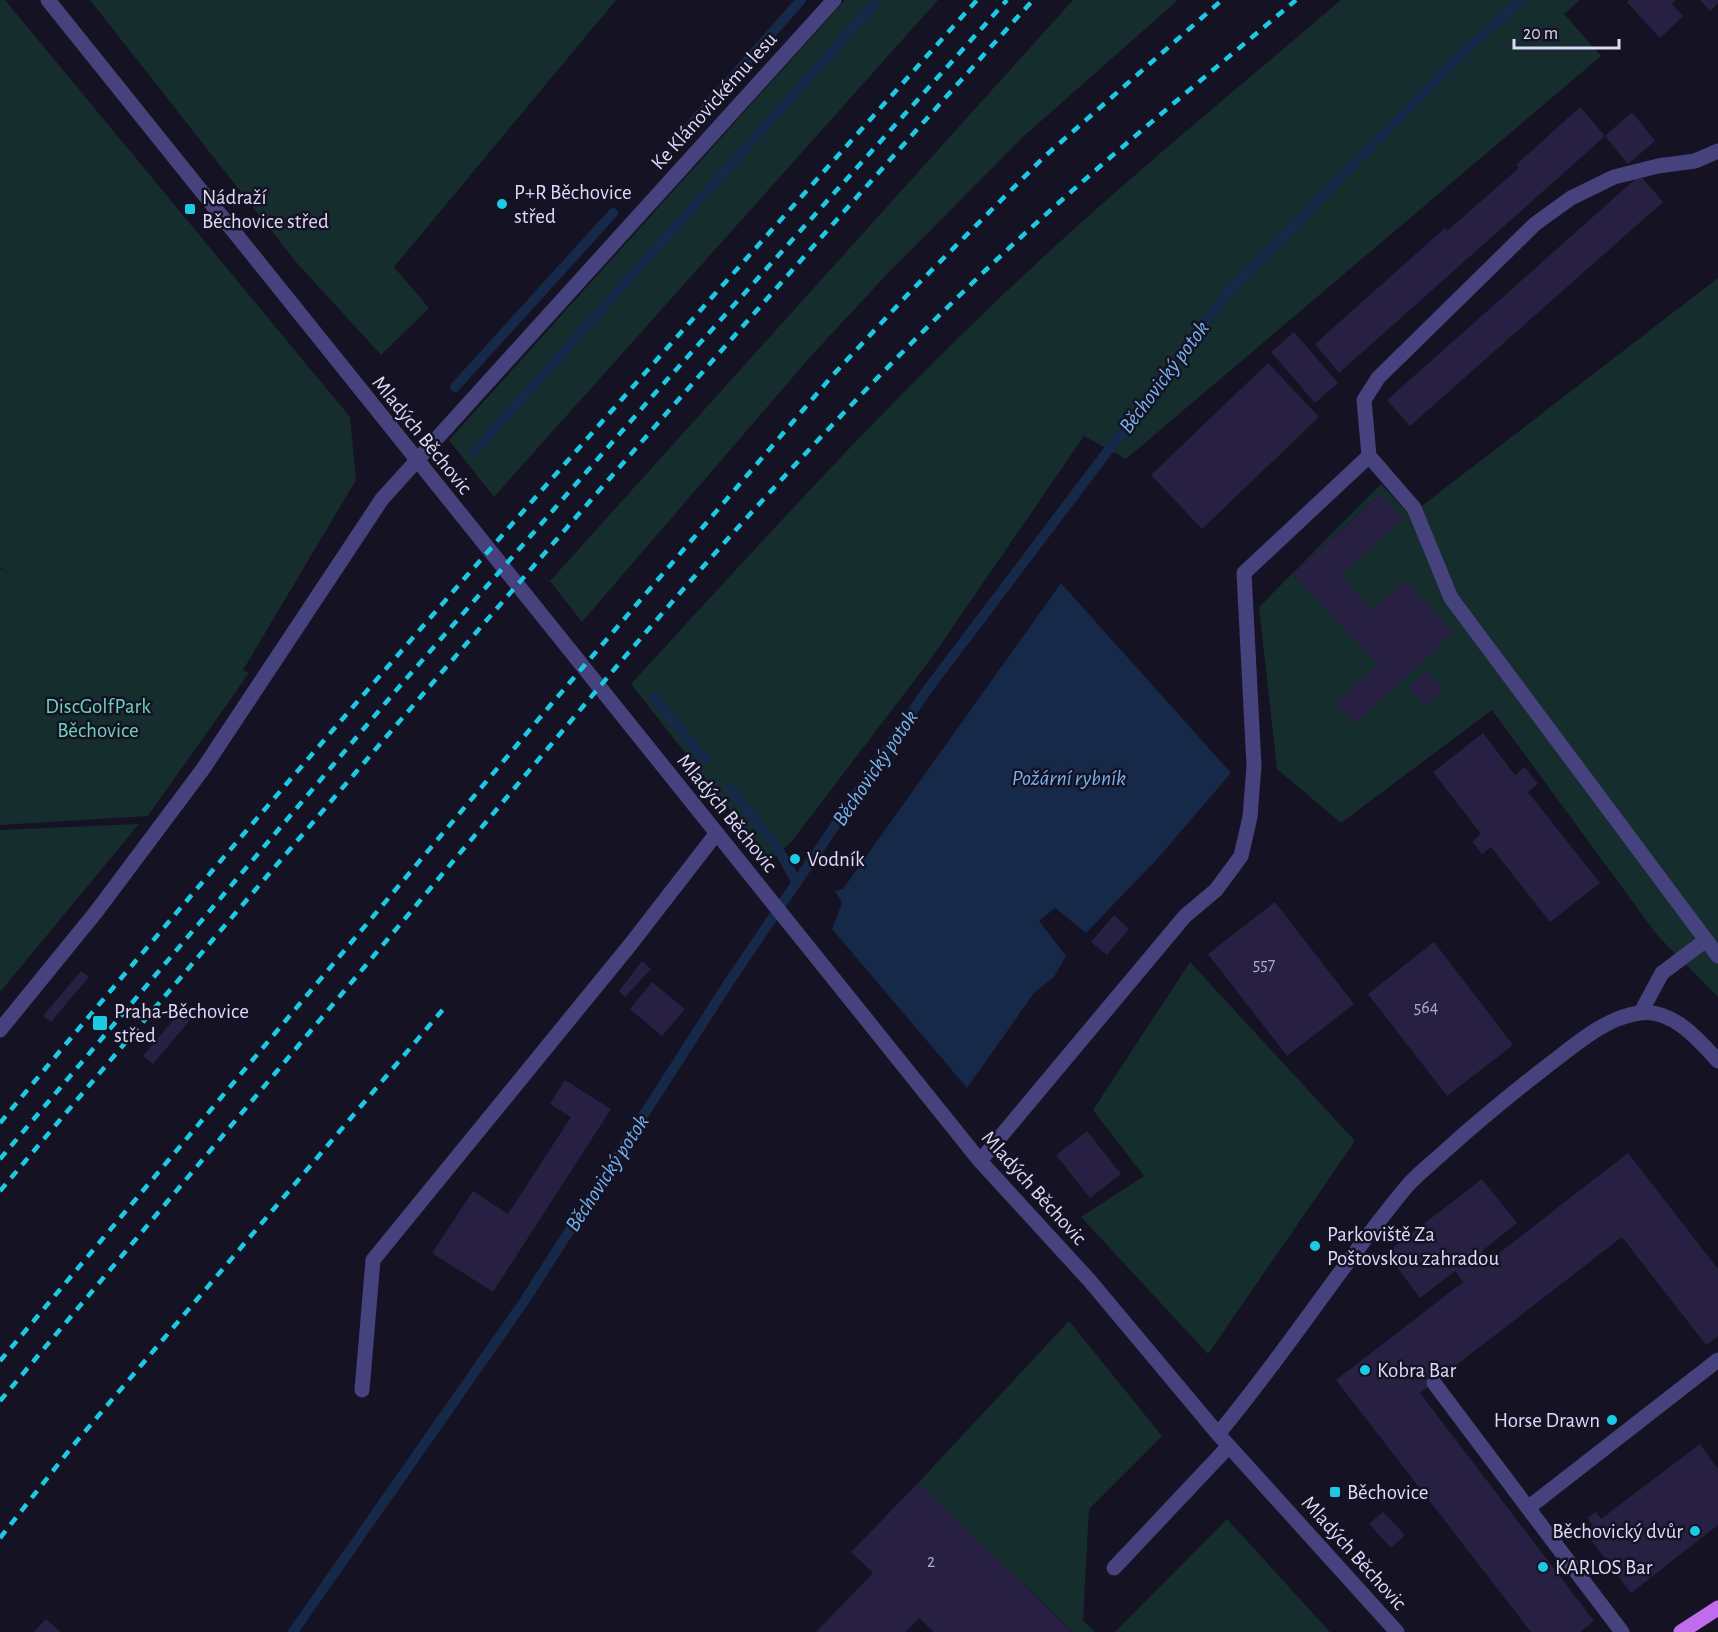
<svg xmlns="http://www.w3.org/2000/svg" width="1718" height="1632" viewBox="0 0 1718 1632" font-family="'Alegreya Sans',sans-serif">
<style>
.green{fill:#152d2c;fill-rule:evenodd}
.water{fill:#162949}
.lines{fill:none;stroke-linecap:round;stroke-linejoin:round}
.stream{stroke:#162949;stroke-width:10}
.building{fill:#272042}
.minor{stroke:#46427d;stroke-width:15}
.major{stroke:#bf6ded;stroke-width:15}
.rail{stroke:#1ccbe3;stroke-width:4.5;stroke-dasharray:9 8;stroke-linecap:butt}
.poi-dot{fill:#1ccbe3;stroke:#151223;stroke-width:2}
.labels{text-anchor:middle;dominant-baseline:central;stroke-width:5;stroke-linejoin:round;paint-order:stroke}
.number-label{font-size:18px;fill:#b0abcc}
.street-label{font-size:21px;fill:#ddd9fa;stroke:#151223}
.poi-label{font-size:21px;fill:#ddd9fa;stroke:#151223;text-anchor:start}
.park-label{font-size:21px;fill:#6dd2ba;stroke:#151223}
.water-label{font-size:22px;font-style:italic;fill:#73b3ee;stroke:#151223}
</style>
<rect width="100%" height="100%" fill="#151223"/>
<path class="green" d="M 0,0 L 5,0 L 350,417 L 356,480 L 243,670 L 249,673 L 148,816 L 0,825 L 0,569 L 8,572 L 0,568 Z
M 90,0 L 616,0 L 394,267 L 429,308 L 381,355 L 296,262 Z
M 845,0 L 938,0 L 494,497 L 449,440 Z
M 1073,0 L 1178,0 L 1024,136 L 889,272 L 811,356 L 582,622 L 550,581 Z
M 1341,0 L 1580,0 L 1564,14 L 1601,56 L 1126,459 L 1084,436 L 930,660 L 792,841 L 770,861 L 631,684 C 746,559 860,432 983,314 C 1097,203 1220,103 1341,0 Z
M 1718,278 L 1718,997 L 1657,935 L 1492,710 L 1341,823 L 1277,769 L 1259,607 L 1381,484 L 1410,515 ZM 1380,494 L 1403,518 L 1341,575 L 1372,610 L 1405,581 L 1453,633 L 1355,724 L 1336,704 L 1378,665 L 1293,574 ZM 1426,671 L 1443,689 L 1425,706 L 1408,688 Z
M 139,824 L 0,992 L 0,830 Z
M 1190,962 L 1355,1141 L 1208,1354 L 1081,1217 L 1144,1176 L 1093,1110 Z
M 1069,1321 L 1162,1436 L 1089,1509 L 1083,1620 L 1095,1632 L 1073,1632 L 918,1483 Z
M 1227,1519 L 1330,1632 L 1115,1632 Z"/>
<path class="water" d="M 1061,583 L 1231,773 L 1159,857 L 1086,933 L 1055,908 L 1039,921 L 1066,956 L 1054,977 L 1034,993 L 967,1088 L 832,929 L 842,903 L 835,891 L 843,889 Z"/>
<g class="lines">
<path class="stream" d="M 680,137 L 801,0
M 455,387 L 613,213
M 474,452 L 878,0
M 653,697 L 705,759
M 730,789 L 776,845 L 797,883
M 293,1632 L 525,1300 L 729,982 L 927,690 L 1228,292 L 1465,51 L 1521,0"/>
</g>
<path class="building" d="M 1629,0 L 1676,0 L 1672,4 L 1683,16 L 1660,38 L 1627,2 Z
M 1700,0 L 1718,0 L 1718,3 L 1710,11 Z
M 1580,107 L 1605,136 L 1632,112 L 1655,141 L 1628,164 L 1605,136 L 1339,373 L 1315,344 L 1445,228 L 1447,231 L 1519,168 L 1516,165 Z
M 1640,175 L 1663,202 L 1410,426 L 1387,400 Z
M 1294,332 L 1338,383 L 1315,403 L 1271,352 Z
M 1268,363 L 1319,417 L 1202,529 L 1151,475 Z
M 1380,494 L 1403,518 L 1341,575 L 1372,610 L 1405,581 L 1453,633 L 1355,724 L 1336,704 L 1378,665 L 1293,574 Z
M 1426,671 L 1444,689 L 1425,706 L 1408,688 Z
M 1483,733 L 1515,775 L 1525,767 L 1538,784 L 1528,792 L 1600,883 L 1550,922 L 1491,847 L 1482,854 L 1472,842 L 1481,834 L 1433,772 Z
M 1275,902 L 1354,1004 L 1287,1056 L 1208,954 Z
M 1114,915 L 1129,929 L 1107,955 L 1091,942 Z
M 1434,942 L 1513,1045 L 1447,1096 L 1368,994 Z
M 642,961 L 651,969 L 625,997 L 619,991 Z
M 81,971 L 89,977 L 51,1022 L 43,1016 Z
M 652,982 L 685,1009 L 662,1036 L 630,1009 Z
M 180,1012 L 190,1020 L 153,1064 L 143,1056 Z
M 565,1080 L 611,1109 L 493,1292 L 432,1253 L 473,1191 L 508,1214 L 571,1117 L 550,1104 Z
M 1087,1131 L 1121,1174 L 1090,1198 L 1056,1155 Z
M 1628,1153 L 1718,1269 L 1718,1336 L 1706,1345 L 1622,1237 L 1420,1393 L 1594,1621 L 1580,1632 L 1531,1632 L 1336,1380 L 1463,1282 L 1455,1271 L 1420,1298 L 1386,1253 L 1482,1179 L 1517,1223 L 1482,1251 L 1489,1261 Z
M 1700,1444 L 1718,1469 L 1718,1525 L 1631,1593 L 1585,1532 L 1593,1525 L 1587,1518 L 1596,1512 L 1601,1519 Z
M 918,1483 L 1062,1622 L 1073,1632 L 934,1632 L 919,1618 L 905,1632 L 816,1632 L 873,1573 L 851,1552 Z
M 1383,1512 L 1405,1535 L 1391,1548 L 1369,1524 Z
M 46,1619 L 61,1632 L 34,1632 Z"/>
<g class="lines">
<path class="minor" d="M 48,0 L 980,1161 L 1090,1281 L 1218,1434 L 1397,1632
M 1706,940 L 1718,956
M 1641,1012 L 1662,973 L 1706,940 L 1451,598 L 1414,508 L 1369,456 L 1364,400 L 1378,378 L 1535,224 L 1571,198 L 1614,177 L 1658,166 L 1695,161 L 1718,151
M 0,1030 L 96,912 L 203,769 L 382,499 L 834,0
M 980,1161 L 1185,916 L 1216,890 L 1241,856 L 1250,817 L 1254,766 L 1244,573 L 1369,456
M 1434,1383 L 1528,1508
M 362,1390 L 373,1260 L 630,945 L 716,834
M 1218,1434 C 1285,1354 1341,1265 1408,1185 C 1419,1173 1433,1162 1445,1151 C 1478,1121 1511,1094 1546,1067 C 1574,1046 1604,1018 1639,1013 C 1672,1008 1699,1040 1718,1061
M 1114,1568 L 1229,1446
M 1622,1632 L 1528,1508 L 1718,1360"/>
<path class="major" d="M 1681,1632 L 1718,1608"/>
<path class="rail" d="M 0,1123 C 317,741 646,370 977,0
M 0,1159 L 399,687 L 657,391 L 1007,0
M 0,1191 C 339,789 681,391 1033,0
M 0,1361 L 548,708 L 833,375 L 910,292 L 1044,157 L 1222,0
M 0,1401 L 617,666 C 727,537 840,412 961,294 C 1067,190 1183,96 1296,0
M 0,1538 L 71,1448 L 445,1007"/>
</g>
<g class="poi-dot">
<circle cx="502" cy="204" r="6"/>
<rect x="184" y="203" width="12" height="12" rx="3"/>
<circle cx="795" cy="859" r="6"/>
<rect x="92" y="1015" width="16" height="16" rx="3"/>
<circle cx="1315" cy="1246" r="6"/>
<circle cx="1365" cy="1370" r="6"/>
<circle cx="1612" cy="1420" r="6"/>
<rect x="1329" y="1486" width="12" height="12" rx="3"/>
<circle cx="1695" cy="1531" r="6"/>
<circle cx="1543" cy="1567" r="6"/>
</g>
<g class="labels">
<g class="number-label">
<text x="1264" y="965">557</text>
<text x="1426" y="1008">564</text>
<text x="931" y="1562">2</text>
</g>
<g class="street-label">
<text transform="translate(714 101) rotate(-48)">Ke Klánovickému lesu</text>
<text transform="translate(422 435) rotate(51)">Mladých Běchovic</text>
<text transform="translate(727 813) rotate(51)">Mladých Běchovic</text>
<text transform="translate(1034 1188) rotate(48)">Mladých Běchovic</text>
<text transform="translate(1354 1553) rotate(48)">Mladých Běchovic</text>
</g>
<g class="poi-label">
<text x="514" y="192">P+R Běchovice<tspan x="514" dy="24">střed</tspan></text>
<text x="202" y="197">Nádraží<tspan x="202" dy="24">Běchovice střed</tspan></text>
<text x="807" y="859">Vodník</text>
<text x="114" y="1011">Praha-Běchovice<tspan x="114" dy="24">střed</tspan></text>
<text x="1327" y="1234">Parkoviště Za<tspan x="1327" dy="24">Poštovskou zahradou</tspan></text>
<text x="1377" y="1370">Kobra Bar</text>
<text x="1600" y="1420" text-anchor="end">Horse Drawn</text>
<text x="1347" y="1492">Běchovice</text>
<text x="1683" y="1531" text-anchor="end">Běchovický dvůr</text>
<text x="1555" y="1567">KARLOS Bar</text>
</g>
<g class="park-label">
<text x="98" y="706">DiscGolfPark<tspan x="98" dy="24">Běchovice</tspan></text>
</g>
<g class="water-label">
<text transform="translate(1164 377) rotate(-53)">Běchovický potok</text>
<text transform="translate(875 768) rotate(-56)">Běchovický potok</text>
<text x="1069" y="778">Požární rybník</text>
<text transform="translate(607 1173) rotate(-57)">Běchovický potok</text>
</g>
</g>
<path d="M1514 39v9h105v-9" fill="none" stroke="#ddd9fa" stroke-width="3"/>
<text x="1523" y="39" font-size="18" fill="#ddd9fa" stroke="#151223" stroke-width="4.5" paint-order="stroke">20 m</text>
</svg>
